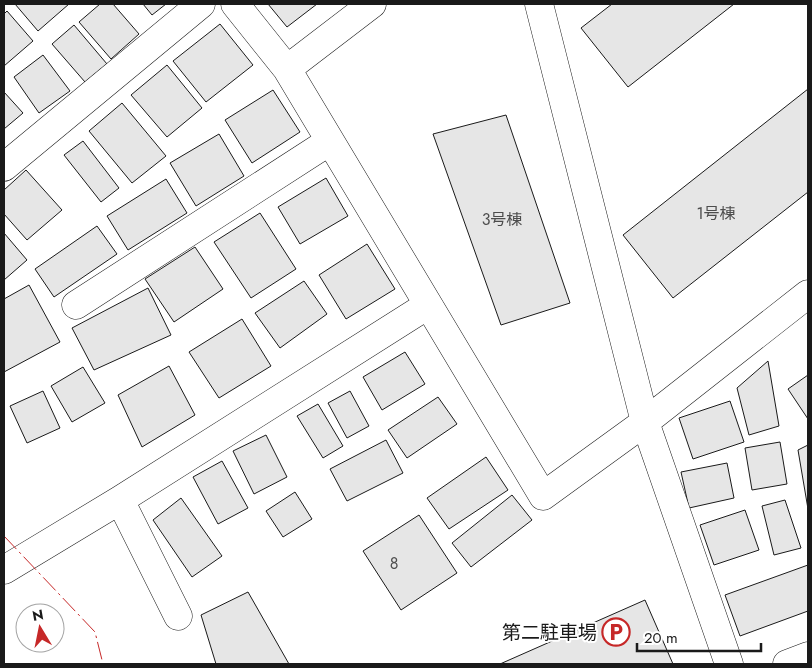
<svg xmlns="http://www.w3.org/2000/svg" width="812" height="668" viewBox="0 0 812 668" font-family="Jost,'Noto Sans JP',sans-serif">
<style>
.building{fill:#e6e6e6;stroke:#1a1a1a}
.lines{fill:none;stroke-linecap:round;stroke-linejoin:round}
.minor-casing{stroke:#1a1a1a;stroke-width:29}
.minor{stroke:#fff;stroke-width:28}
.power{stroke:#c62828;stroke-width:1;stroke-dasharray:18 4 2.5 4;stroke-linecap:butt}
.labels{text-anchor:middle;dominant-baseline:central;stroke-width:4;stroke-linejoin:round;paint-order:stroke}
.number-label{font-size:16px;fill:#4d4d4d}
.poi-label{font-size:19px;fill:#1a1a1a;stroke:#fff;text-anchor:end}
</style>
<rect width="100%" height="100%" fill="#fff"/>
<path class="building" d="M 15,4 L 69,4 L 38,31 Z
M 100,4 L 113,4 L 139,34 L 111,59 L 79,22 Z
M 143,4 L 166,4 L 152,15 Z
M 268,4 L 317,4 L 287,27 Z
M 612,4 L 734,4 L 628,87 L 581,28 Z
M 7,11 L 33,41 L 4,66 L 4,14 Z
M 220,24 L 253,65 L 206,102 L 173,61 Z
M 74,25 L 107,64 L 85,82 L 52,44 Z
M 43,55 L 70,91 L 39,113 L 14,77 Z
M 167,65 L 202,108 L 167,137 L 131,95 Z
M 808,89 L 808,192 L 673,298 L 623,235 Z
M 273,90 L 300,132 L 252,163 L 225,120 Z
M 4,92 L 23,113 L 4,129 Z
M 122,103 L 166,156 L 132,183 L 89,131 Z
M 506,115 L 570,303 L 501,325 L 433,134 Z
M 219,134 L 244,176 L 196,206 L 170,163 Z
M 83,141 L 119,188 L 101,202 L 64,155 Z
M 26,170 L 62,210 L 27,240 L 4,214 L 4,190 Z
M 326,178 L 348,216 L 300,244 L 278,207 Z
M 166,179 L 187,213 L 128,250 L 107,216 Z
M 260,213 L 296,269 L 251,298 L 214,242 Z
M 97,226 L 117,254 L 54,297 L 35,269 Z
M 4,233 L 27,260 L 4,280 Z
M 367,244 L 395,289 L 346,319 L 319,275 Z
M 195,247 L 223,289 L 174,322 L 145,279 Z
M 304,281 L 327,314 L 280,348 L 255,313 Z
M 29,285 L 60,342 L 4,372 L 4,299 Z
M 148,288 L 171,335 L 94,370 L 72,328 Z
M 242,319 L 271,366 L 219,398 L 189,352 Z
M 405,352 L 425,384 L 382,410 L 363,377 Z
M 768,361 L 779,426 L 749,435 L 737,388 Z
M 169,366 L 195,415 L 142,447 L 118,395 Z
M 83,367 L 105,403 L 72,422 L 51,386 Z
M 808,375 L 808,419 L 788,389 Z
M 43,391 L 60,428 L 27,443 L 10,406 Z
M 350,391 L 369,426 L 347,438 L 328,403 Z
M 438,397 L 457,424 L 407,458 L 388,430 Z
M 730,401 L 744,442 L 693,459 L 679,418 Z
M 318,404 L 343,446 L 323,458 L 297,416 Z
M 266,435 L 287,477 L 254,494 L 233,451 Z
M 386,440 L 403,473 L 347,501 L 330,469 Z
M 780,442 L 787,484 L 752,490 L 745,448 Z
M 808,445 L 808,509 L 798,450 Z
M 486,457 L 508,490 L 449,529 L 427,498 Z
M 222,461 L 248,508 L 218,524 L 193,477 Z
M 727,463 L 734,498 L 689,508 L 681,472 Z
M 295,492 L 312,519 L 283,537 L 266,511 Z
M 512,495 L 532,520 L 471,567 L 452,543 Z
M 181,498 L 222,556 L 192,577 L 153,520 Z
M 785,500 L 801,548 L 774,555 L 762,506 Z
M 745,510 L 759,550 L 714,565 L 700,525 Z
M 419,515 L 457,573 L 401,610 L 363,551 Z
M 808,565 L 808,611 L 740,636 L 725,595 Z
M 248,592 L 289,664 L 216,664 L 201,615 Z
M 645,600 L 673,664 L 500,664 Z"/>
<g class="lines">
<g class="minor-casing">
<path id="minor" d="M 235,4 L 287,69 L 543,496 L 645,422 L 808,294
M 539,4 L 645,422 L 729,664
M 287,69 L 372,4
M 4,167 L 201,4
M 76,305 L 330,141
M 120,500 L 178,616
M 4,570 L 120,500 L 428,305
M 787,664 L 808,656"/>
</g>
<use href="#minor" class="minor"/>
<path class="power" d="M 4,536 L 95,632 L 103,664"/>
</g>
<defs>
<g id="parking-ring" transform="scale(1.4375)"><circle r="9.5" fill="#fff" stroke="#c62828" stroke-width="1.5"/><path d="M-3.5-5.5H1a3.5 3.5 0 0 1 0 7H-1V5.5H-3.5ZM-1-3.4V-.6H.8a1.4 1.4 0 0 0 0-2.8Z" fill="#c62828"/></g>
</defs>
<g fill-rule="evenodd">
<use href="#parking-ring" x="616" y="632"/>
</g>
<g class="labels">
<g class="number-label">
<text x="716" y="213">1号棟</text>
<text x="502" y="219">3号棟</text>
<text x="394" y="563">8</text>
</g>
<g class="poi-label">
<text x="597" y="632">第二駐車場</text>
</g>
</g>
<rect width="812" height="668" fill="none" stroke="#1a1a1a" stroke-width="10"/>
<g transform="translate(40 628) rotate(350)"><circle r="24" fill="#ffffff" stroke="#a3a3a3"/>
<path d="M0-4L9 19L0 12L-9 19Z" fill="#c62828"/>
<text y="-8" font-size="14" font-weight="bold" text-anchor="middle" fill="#1a1a1a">N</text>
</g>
<path d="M637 643v8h124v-8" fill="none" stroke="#1a1a1a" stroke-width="2.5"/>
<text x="644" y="643" font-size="15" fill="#1a1a1a" stroke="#ffffff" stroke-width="4" paint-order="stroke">20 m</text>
</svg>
